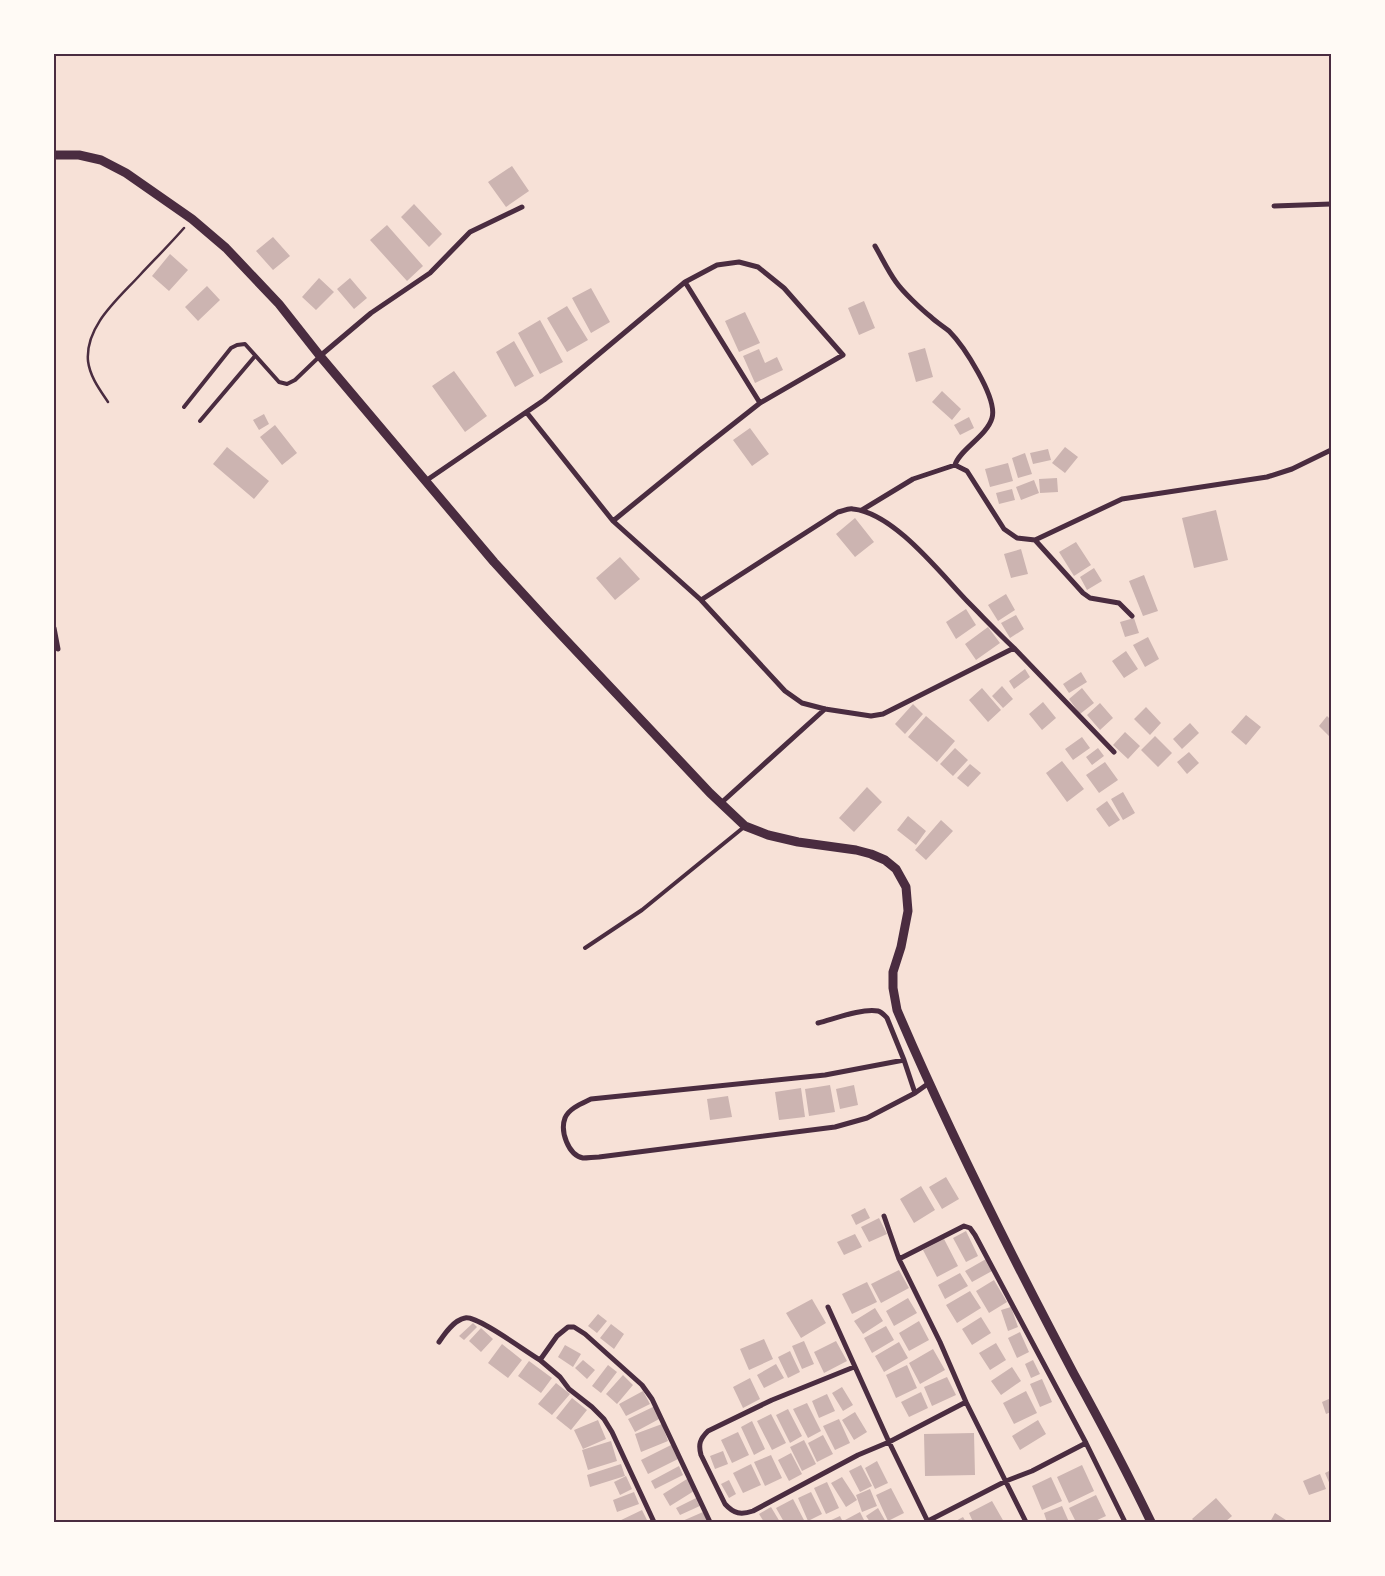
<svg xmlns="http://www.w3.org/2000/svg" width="1385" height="1576" viewBox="0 0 1385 1576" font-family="'PT Serif',serif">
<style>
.building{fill:#ccb4b1}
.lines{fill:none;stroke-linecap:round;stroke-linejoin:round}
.path{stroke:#4a2c40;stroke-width:2.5}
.service{stroke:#4a2c40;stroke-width:4}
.minor{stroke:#4a2c40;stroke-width:5}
.tertiary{stroke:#4a2c40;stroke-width:9}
.neatline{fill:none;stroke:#4a2c40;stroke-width:2}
</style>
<rect width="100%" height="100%" fill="#f7e1d7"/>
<path class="building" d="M 512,166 L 529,191 L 506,207 L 488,182 Z
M 414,204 L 442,234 L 429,247 L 401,217 Z
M 387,225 L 423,266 L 407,281 L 370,240 Z
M 273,237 L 290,256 L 273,270 L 256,251 Z
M 170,254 L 188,270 L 169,291 L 152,276 Z
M 319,278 L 334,292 L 316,310 L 302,297 Z
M 350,278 L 367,298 L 354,309 L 337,289 Z
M 207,286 L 220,300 L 198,321 L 185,307 Z
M 591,288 L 610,322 L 591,333 L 572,298 Z
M 864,301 L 875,328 L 859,335 L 848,308 Z
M 567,306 L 588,340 L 567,352 L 547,318 Z
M 745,312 L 760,343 L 739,352 L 725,321 Z
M 540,320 L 563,362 L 540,374 L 518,333 Z
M 514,341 L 534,376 L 515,387 L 496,352 Z
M 925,348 L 933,377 L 916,382 L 908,353 Z
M 759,349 L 765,363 L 777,357 L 783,370 L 755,383 L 743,356 Z
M 454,371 L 487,416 L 465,432 L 432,386 Z
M 942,391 L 961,409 L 952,420 L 932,402 Z
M 264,414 L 269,424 L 259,430 L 253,420 Z
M 969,417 L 974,428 L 960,435 L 954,425 Z
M 275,425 L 297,453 L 282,465 L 260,437 Z
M 750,428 L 769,454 L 752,466 L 733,440 Z
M 227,447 L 269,481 L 254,499 L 213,464 Z
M 1065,447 L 1078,457 L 1065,473 L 1052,463 Z
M 1048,449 L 1051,460 L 1033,464 L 1030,453 Z
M 1025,453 L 1032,474 L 1018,478 L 1012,458 Z
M 1008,463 L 1013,481 L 990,487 L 985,469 Z
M 1057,478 L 1058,492 L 1040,493 L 1039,479 Z
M 1034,480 L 1039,493 L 1021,500 L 1016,487 Z
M 1012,489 L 1015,500 L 999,504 L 996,493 Z
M 1216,510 L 1228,560 L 1194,568 L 1182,518 Z
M 855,518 L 874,542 L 855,557 L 836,534 Z
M 1076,542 L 1091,565 L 1074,576 L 1059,552 Z
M 1021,549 L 1028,574 L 1011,578 L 1004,554 Z
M 620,557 L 640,579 L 615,600 L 596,578 Z
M 1094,568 L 1102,581 L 1087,590 L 1080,577 Z
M 1144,575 L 1158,611 L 1143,616 L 1129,581 Z
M 1006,594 L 1015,610 L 998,621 L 988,605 Z
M 966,609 L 976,625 L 956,639 L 946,622 Z
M 1016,615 L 1024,629 L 1010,638 L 1001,623 Z
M 1134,618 L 1139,633 L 1125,637 L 1120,622 Z
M 988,627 L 1000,643 L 976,660 L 965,644 Z
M 1148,637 L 1159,659 L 1145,667 L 1133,645 Z
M 1126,651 L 1138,669 L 1124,678 L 1112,661 Z
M 1025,669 L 1030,677 L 1014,689 L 1009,681 Z
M 1081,672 L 1087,682 L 1069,693 L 1063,684 Z
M 1002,686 L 1013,699 L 1003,708 L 992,696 Z
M 982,688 L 1001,710 L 988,722 L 969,700 Z
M 1082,688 L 1094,703 L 1080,714 L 1069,699 Z
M 1043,702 L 1056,718 L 1042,730 L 1029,714 Z
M 1100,703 L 1113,718 L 1100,730 L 1087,715 Z
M 913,704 L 923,714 L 905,734 L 895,724 Z
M 1146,707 L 1161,723 L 1150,735 L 1134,719 Z
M 1246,715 L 1261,727 L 1246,745 L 1231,732 Z
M 926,716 L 955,741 L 937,762 L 908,737 Z
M 1327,716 L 1331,720 L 1331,738 L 1319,726 Z
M 1190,723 L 1199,733 L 1182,749 L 1173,739 Z
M 1125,732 L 1140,746 L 1128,759 L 1113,745 Z
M 1155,736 L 1172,753 L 1158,767 L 1141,750 Z
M 1082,737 L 1090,748 L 1073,760 L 1065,749 Z
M 955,748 L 968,760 L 953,776 L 940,764 Z
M 1098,748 L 1104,756 L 1092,765 L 1086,757 Z
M 1189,752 L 1199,763 L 1187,774 L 1177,762 Z
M 1062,761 L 1084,789 L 1067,802 L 1046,773 Z
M 1105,762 L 1118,780 L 1099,793 L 1086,775 Z
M 970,764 L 981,773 L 968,787 L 957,778 Z
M 867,787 L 882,802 L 854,832 L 839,818 Z
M 1123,792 L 1135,813 L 1123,820 L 1111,799 Z
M 1107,801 L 1120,820 L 1109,827 L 1096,809 Z
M 908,816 L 926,831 L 916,845 L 897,830 Z
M 941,820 L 953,831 L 926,860 L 915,850 Z
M 830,1085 L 835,1112 L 809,1116 L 805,1089 Z
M 854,1085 L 858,1105 L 840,1109 L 836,1089 Z
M 801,1088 L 805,1117 L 779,1120 L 775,1092 Z
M 728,1096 L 732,1117 L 710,1120 L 707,1099 Z
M 946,1177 L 959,1199 L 942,1209 L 929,1187 Z
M 921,1186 L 935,1210 L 914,1223 L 900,1199 Z
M 865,1208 L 870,1218 L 856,1225 L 851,1215 Z
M 879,1218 L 887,1234 L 869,1242 L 861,1227 Z
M 966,1231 L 978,1256 L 966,1262 L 953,1238 Z
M 855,1234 L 862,1247 L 844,1255 L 837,1242 Z
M 944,1239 L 958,1266 L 937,1277 L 923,1250 Z
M 986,1259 L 992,1271 L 972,1282 L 965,1271 Z
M 899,1270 L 909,1288 L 881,1303 L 871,1284 Z
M 960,1273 L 968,1286 L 945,1299 L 938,1285 Z
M 994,1280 L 1007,1302 L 989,1313 L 976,1291 Z
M 867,1282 L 877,1302 L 852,1314 L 842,1294 Z
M 970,1291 L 981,1308 L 957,1323 L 946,1305 Z
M 908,1298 L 917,1313 L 894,1326 L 886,1311 Z
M 812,1299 L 826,1323 L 801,1338 L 786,1313 Z
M 1011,1307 L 1018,1327 L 1008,1331 L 1001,1310 Z
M 875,1308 L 883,1321 L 863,1334 L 854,1321 Z
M 598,1314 L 607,1321 L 597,1333 L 588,1326 Z
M 981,1317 L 991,1333 L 972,1345 L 962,1329 Z
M 919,1321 L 929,1340 L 909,1351 L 899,1333 Z
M 473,1323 L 477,1327 L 464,1340 L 459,1336 Z
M 611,1324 L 624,1334 L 614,1349 L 600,1338 Z
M 886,1326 L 894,1340 L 872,1353 L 864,1338 Z
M 481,1328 L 493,1339 L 481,1352 L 469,1341 Z
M 1020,1332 L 1029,1352 L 1017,1358 L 1008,1338 Z
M 764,1339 L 773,1359 L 749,1370 L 740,1349 Z
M 804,1341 L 814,1364 L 802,1369 L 792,1346 Z
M 836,1341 L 847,1361 L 824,1373 L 814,1352 Z
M 899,1342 L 908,1358 L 884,1372 L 875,1356 Z
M 996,1343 L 1006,1360 L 990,1370 L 979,1353 Z
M 502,1344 L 522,1360 L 508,1378 L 488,1363 Z
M 565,1345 L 581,1354 L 573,1367 L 558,1357 Z
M 933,1349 L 945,1370 L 920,1384 L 909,1363 Z
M 790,1351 L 800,1372 L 788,1378 L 778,1357 Z
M 583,1360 L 595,1370 L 587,1379 L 575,1368 Z
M 1033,1360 L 1040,1374 L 1031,1378 L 1025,1364 Z
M 529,1361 L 552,1378 L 541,1393 L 518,1376 Z
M 776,1364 L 784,1378 L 764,1388 L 757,1375 Z
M 608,1365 L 617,1372 L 601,1393 L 592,1386 Z
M 907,1365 L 917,1388 L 896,1398 L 886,1375 Z
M 1012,1367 L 1021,1381 L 1001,1395 L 991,1381 Z
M 623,1375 L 633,1385 L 617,1404 L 606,1394 Z
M 947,1377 L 956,1395 L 932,1406 L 924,1387 Z
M 750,1378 L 760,1399 L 743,1408 L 733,1387 Z
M 1042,1379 L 1052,1402 L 1040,1407 L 1030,1384 Z
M 556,1383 L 570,1394 L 552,1415 L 538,1404 Z
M 842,1387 L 853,1405 L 843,1411 L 832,1393 Z
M 643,1391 L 650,1404 L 626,1416 L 619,1404 Z
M 1026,1391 L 1037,1413 L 1014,1424 L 1003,1403 Z
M 921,1392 L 928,1408 L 909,1417 L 901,1402 Z
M 827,1394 L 835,1411 L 819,1418 L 812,1401 Z
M 572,1398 L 587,1410 L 571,1430 L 556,1418 Z
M 1331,1398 L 1331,1412 L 1326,1414 L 1322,1402 Z
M 807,1403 L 821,1431 L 808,1438 L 793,1409 Z
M 655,1406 L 661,1418 L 635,1432 L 628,1419 Z
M 788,1409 L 802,1436 L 790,1443 L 776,1415 Z
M 855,1412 L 867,1432 L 854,1440 L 842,1420 Z
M 771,1414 L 786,1443 L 772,1450 L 757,1421 Z
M 839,1419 L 850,1443 L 835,1450 L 823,1426 Z
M 598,1420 L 606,1439 L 583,1449 L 574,1430 Z
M 1038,1420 L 1046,1434 L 1020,1450 L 1012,1436 Z
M 752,1421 L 765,1449 L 754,1455 L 741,1427 Z
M 662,1424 L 668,1441 L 641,1452 L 635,1434 Z
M 738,1432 L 749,1455 L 732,1463 L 721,1440 Z
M 974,1433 L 975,1475 L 925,1476 L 924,1434 Z
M 823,1435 L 833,1454 L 817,1462 L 808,1443 Z
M 804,1440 L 816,1464 L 802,1471 L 790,1447 Z
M 611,1441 L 617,1461 L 588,1470 L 582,1450 Z
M 671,1445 L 678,1459 L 648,1474 L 641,1460 Z
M 723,1451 L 728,1464 L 715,1469 L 710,1456 Z
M 791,1453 L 802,1474 L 789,1481 L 778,1460 Z
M 771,1455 L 782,1478 L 765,1486 L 754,1462 Z
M 877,1461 L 888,1483 L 875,1489 L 865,1468 Z
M 621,1464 L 625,1476 L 590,1487 L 587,1475 Z
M 751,1464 L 761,1485 L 743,1493 L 733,1473 Z
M 861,1465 L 872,1486 L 860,1492 L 849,1471 Z
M 1082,1465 L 1094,1491 L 1069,1503 L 1057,1477 Z
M 679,1466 L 683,1475 L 655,1489 L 651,1481 Z
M 1331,1470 L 1331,1487 L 1325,1473 Z
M 1320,1474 L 1326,1489 L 1309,1495 L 1303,1481 Z
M 626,1476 L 632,1489 L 620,1495 L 614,1482 Z
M 842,1477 L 857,1500 L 846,1507 L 831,1483 Z
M 1051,1477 L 1062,1501 L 1042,1510 L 1032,1486 Z
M 687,1479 L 694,1491 L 670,1506 L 663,1494 Z
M 729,1480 L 736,1494 L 729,1498 L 721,1484 Z
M 827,1482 L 839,1508 L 826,1514 L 814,1488 Z
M 891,1488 L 904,1513 L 888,1521 L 876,1495 Z
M 870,1489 L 877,1506 L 862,1512 L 856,1495 Z
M 634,1492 L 639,1504 L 617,1512 L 613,1500 Z
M 811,1492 L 822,1514 L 808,1521 L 798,1498 Z
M 1096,1495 L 1106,1516 L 1093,1522 L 1076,1522 L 1069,1508 Z
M 698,1497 L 702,1505 L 680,1515 L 676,1508 Z
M 1216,1498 L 1232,1516 L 1225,1522 L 1195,1522 L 1192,1519 Z
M 793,1499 L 805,1522 L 784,1522 L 776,1508 Z
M 992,1501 L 1004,1522 L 973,1522 L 969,1513 Z
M 1062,1506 L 1069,1522 L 1047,1522 L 1044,1513 Z
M 771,1507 L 780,1522 L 764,1522 L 759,1514 Z
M 878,1508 L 886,1522 L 870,1522 L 866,1516 Z
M 642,1510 L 648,1522 L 617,1522 Z
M 703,1512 L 708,1522 L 680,1522 Z
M 860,1512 L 865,1522 L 846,1522 L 845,1520 Z
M 1275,1513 L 1289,1522 L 1270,1522 Z
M 840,1516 L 843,1522 L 827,1522 Z
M 963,1517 L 966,1522 L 954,1522 Z"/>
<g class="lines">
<path class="path" d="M 108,402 C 100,390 90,377 88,361 C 85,326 118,299 140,275 C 155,259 170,244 184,228"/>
<path class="service" d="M 184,407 L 231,348 L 237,345 L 245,344 L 279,382 L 287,384 L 295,380 L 320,356
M 200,421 L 255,356
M 585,948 L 642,910 L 744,827"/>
<path class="minor" d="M 1274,206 L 1331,204
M 875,246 C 882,258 888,271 896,282 C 903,292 921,309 931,317 C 936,322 943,326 949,331 C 963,345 998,398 992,418 C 987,436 959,450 955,465
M 685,282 L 760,403
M 320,356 L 371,313 L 430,273 L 470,232 L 522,207
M 527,413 L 613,521 L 701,600 L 785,691 L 802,703 L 825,709 L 871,716 L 883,714 L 1014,648 L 1114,752
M 427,480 L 544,400 L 685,282 L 717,265 L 739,262 L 758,267 L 784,288 L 843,355 L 760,403 L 699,451 L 613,521
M 862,510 L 913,479 L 955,465 L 967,471 L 1004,529 L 1017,538 L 1035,540 L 1122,499 L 1267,477 L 1292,469 L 1331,450
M 1035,540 L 1083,593 L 1090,598 L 1119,603 L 1132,616
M 701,600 L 838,512 C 843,511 848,508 853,509 C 894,513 940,573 968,602 C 983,617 998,633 1014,648
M 54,628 L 58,649
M 721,803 L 825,709
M 818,1023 C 834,1019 862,1008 878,1011 C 882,1012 884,1015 887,1018 L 904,1060
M 915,1093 L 904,1060 L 825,1075 L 591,1099 C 583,1103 569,1108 565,1118 C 560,1131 568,1155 583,1158 C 588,1158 594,1157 599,1157 L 835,1127 L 867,1118 L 915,1093 L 929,1083
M 884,1216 L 899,1259
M 828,1307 L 889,1442 L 928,1522
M 439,1342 C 445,1333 454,1320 465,1318 C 477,1315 526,1352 540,1360
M 854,1367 L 772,1400 L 708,1431 C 700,1439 698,1444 701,1455 L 725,1504 C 734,1514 741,1515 753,1511 L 858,1455 L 889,1442 L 966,1402
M 1086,1443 L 1125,1522
M 654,1522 L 612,1432 L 604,1419 L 592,1407 L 569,1389 L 560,1377 L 540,1360 L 557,1336 L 568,1327 L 574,1327 L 585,1334 L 642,1385 L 652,1399 L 710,1522
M 926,1522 L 1006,1481 L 1032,1471 L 1086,1443 L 975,1235 L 970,1228 L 964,1226 L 899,1259 L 940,1342 L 966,1402 L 1026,1522"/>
<path class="tertiary" d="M 54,155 L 79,155 L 101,160 L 126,173 L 192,219 L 226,248 L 279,304 L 320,356 L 494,562 L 548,621 L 710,793 L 745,826 L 768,835 L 798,842 L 856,850 L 871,854 L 885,860 L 896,869 L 906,887 L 908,911 L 901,947 L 893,972 L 893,988 L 897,1010 C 950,1134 1011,1255 1074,1374 C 1101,1423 1127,1472 1151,1522"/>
</g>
<rect width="1385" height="1576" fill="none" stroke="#fffaf5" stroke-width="110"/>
<rect x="55" y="55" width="1275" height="1466" class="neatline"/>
</svg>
